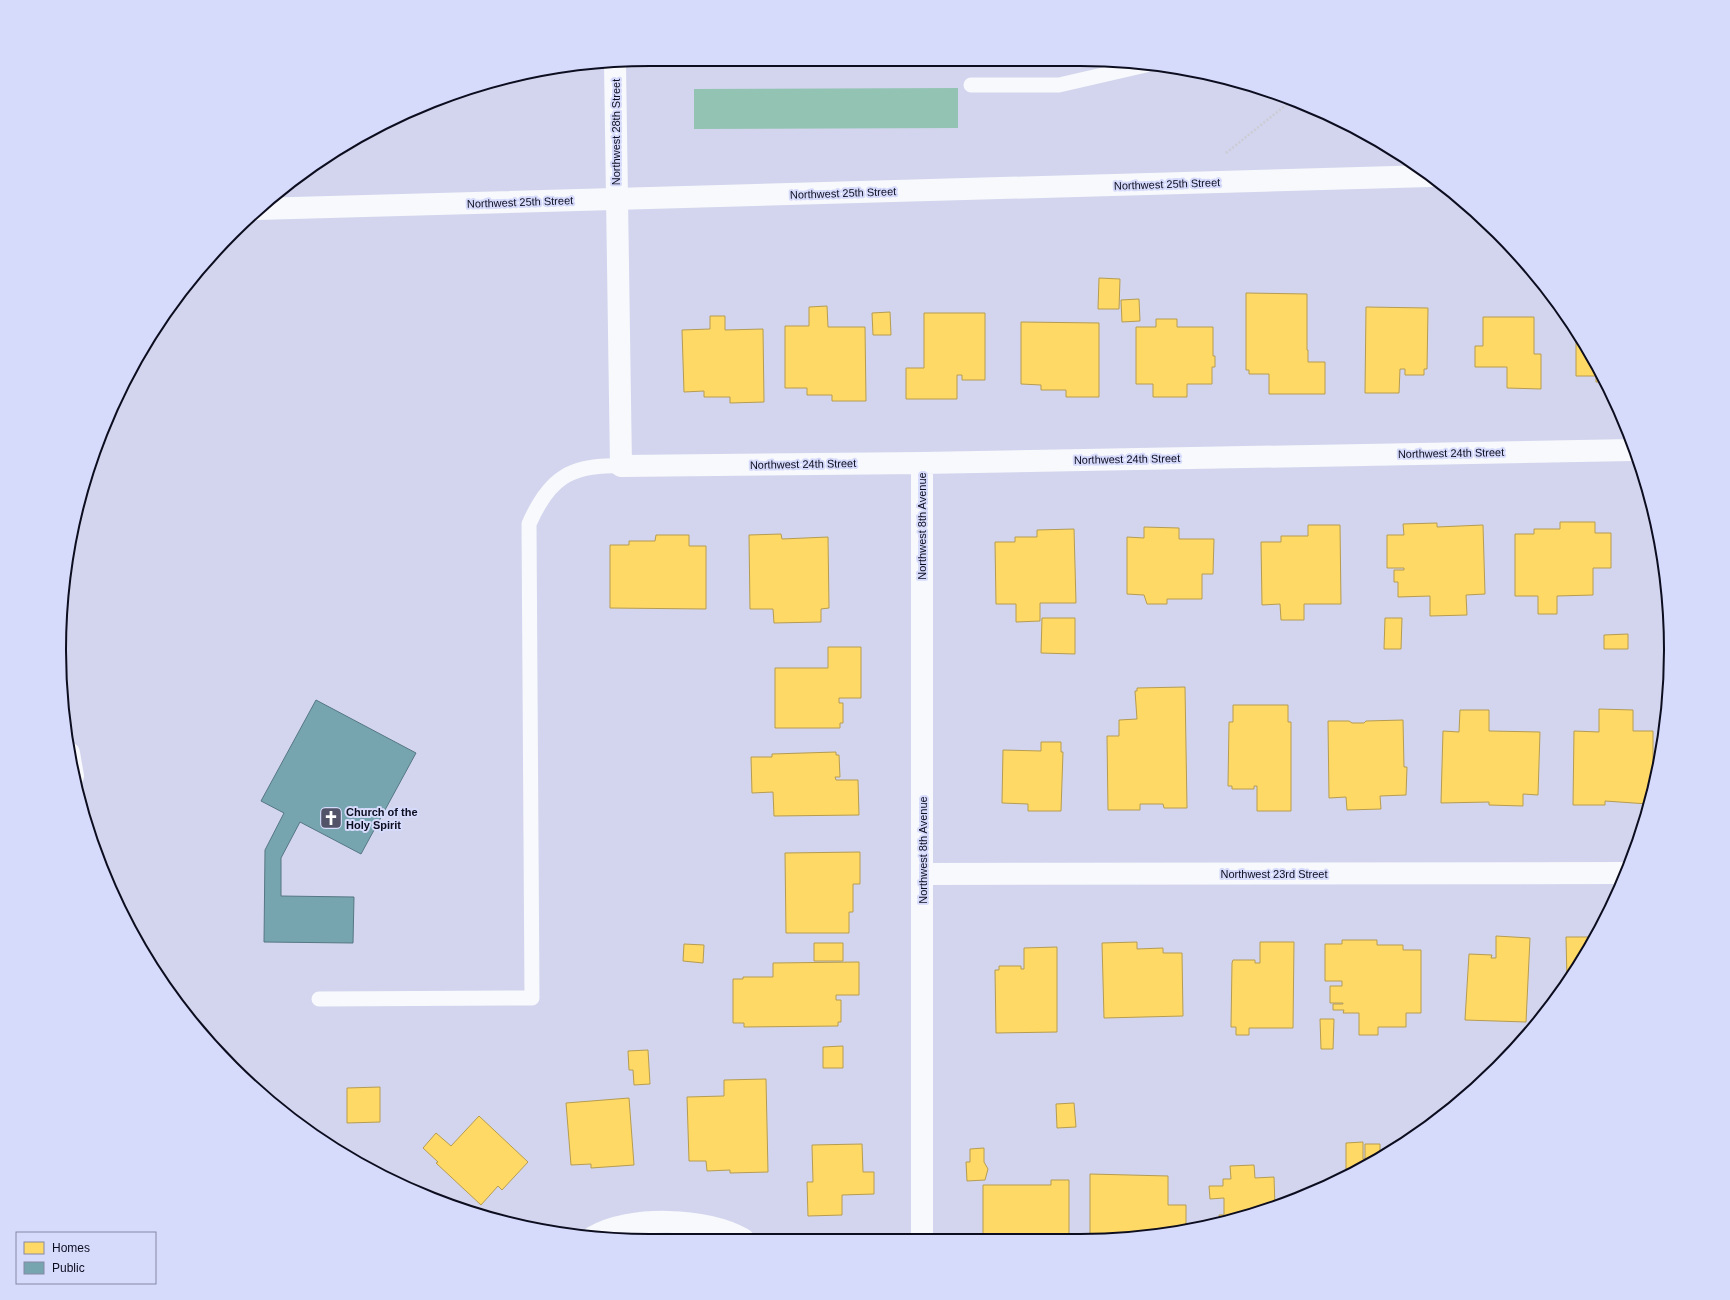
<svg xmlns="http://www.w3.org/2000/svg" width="1730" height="1300" viewBox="0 0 1730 1300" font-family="Helvetica,sans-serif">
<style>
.water{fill:#93c3b2}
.homes{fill:#ffd966;stroke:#b69c51}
.public{fill:#76a5af;stroke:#567784}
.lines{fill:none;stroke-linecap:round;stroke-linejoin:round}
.path{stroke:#ccccd4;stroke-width:2.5;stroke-dasharray:2 2;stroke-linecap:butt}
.service{stroke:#f8f9fc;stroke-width:15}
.minor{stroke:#f8f9fc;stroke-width:22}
.tertiary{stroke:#f8f9fc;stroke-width:22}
.primary{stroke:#f8f9fc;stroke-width:22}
.labels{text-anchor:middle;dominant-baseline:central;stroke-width:4;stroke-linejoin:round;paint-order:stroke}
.street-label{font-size:11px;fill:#0d0d20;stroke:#d6dafb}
.poi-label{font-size:11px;font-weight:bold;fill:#0d0d20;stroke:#d6dafb;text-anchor:start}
.rim{fill:none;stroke:#0d0d20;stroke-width:2}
</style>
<rect width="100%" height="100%" fill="#d2d5ed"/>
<path class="water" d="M 958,88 L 958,128 L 694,129 L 694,89 Z"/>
<path class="homes" d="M 1099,278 L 1120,279 L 1119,309 L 1098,309 Z
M 1246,293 L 1307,294 L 1307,350 L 1308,350 L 1308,362 L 1325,362 L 1325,394 L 1269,394 L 1269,374 L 1249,374 L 1249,370 L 1246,370 Z
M 1139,299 L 1140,321 L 1122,322 L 1121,300 Z
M 827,306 L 828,327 L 865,327 L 866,401 L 832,401 L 832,395 L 807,395 L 807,388 L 785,388 L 785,326 L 809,326 L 809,307 Z
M 1366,307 L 1428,308 L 1427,369 L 1424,369 L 1424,375 L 1405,375 L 1405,369 L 1400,369 L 1399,393 L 1365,393 Z
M 890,312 L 891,335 L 873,335 L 872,313 Z
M 924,313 L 985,313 L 985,380 L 962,380 L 962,375 L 957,375 L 957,399 L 906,399 L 906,368 L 924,368 Z
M 710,316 L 725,316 L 725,330 L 763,329 L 764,402 L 730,403 L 730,397 L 704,397 L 704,391 L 684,392 L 682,330 L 710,329 Z
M 1483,317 L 1534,317 L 1534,354 L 1541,354 L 1541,389 L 1507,388 L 1507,367 L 1475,367 L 1475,346 L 1483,346 Z
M 1156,319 L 1177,319 L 1177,327 L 1213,327 L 1213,356 L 1215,356 L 1215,367 L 1212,367 L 1212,384 L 1187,384 L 1187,397 L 1153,397 L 1153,384 L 1136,384 L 1136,327 L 1156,327 Z
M 1021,322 L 1099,323 L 1099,397 L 1066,397 L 1066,390 L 1041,390 L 1041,385 L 1021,384 Z
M 1576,334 L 1607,384 L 1605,384 L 1605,382 L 1596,382 L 1596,376 L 1576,376 Z
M 1560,522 L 1595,522 L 1595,533 L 1611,533 L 1611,568 L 1593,568 L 1593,595 L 1557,596 L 1557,614 L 1538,614 L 1538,596 L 1515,596 L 1515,534 L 1534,534 L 1534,529 L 1560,529 Z
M 1437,523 L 1437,527 L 1483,525 L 1485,594 L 1466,595 L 1467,615 L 1430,616 L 1430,596 L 1398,597 L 1398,582 L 1394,582 L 1394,570 L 1404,570 L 1404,568 L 1387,568 L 1387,535 L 1404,535 L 1403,524 Z
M 1308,525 L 1340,525 L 1341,604 L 1304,604 L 1304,620 L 1281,620 L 1280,604 L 1262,605 L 1261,542 L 1281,542 L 1281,536 L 1308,536 Z
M 1144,527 L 1179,528 L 1179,539 L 1214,539 L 1213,574 L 1202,574 L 1202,599 L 1167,599 L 1167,604 L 1147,604 L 1144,595 L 1127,594 L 1127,537 L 1144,538 Z
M 1074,529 L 1076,603 L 1040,603 L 1040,621 L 1016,622 L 1016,604 L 996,604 L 995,542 L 1015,542 L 1015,537 L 1037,537 L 1037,530 Z
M 781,534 L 782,539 L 828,537 L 829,608 L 821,609 L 821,622 L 774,623 L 773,609 L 750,609 L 749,535 Z
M 656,535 L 689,535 L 689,546 L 706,546 L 706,609 L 610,608 L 610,545 L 629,545 L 629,541 L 655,541 Z
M 1042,618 L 1075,618 L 1075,654 L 1041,653 Z
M 1385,618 L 1402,618 L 1401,649 L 1384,649 Z
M 1628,634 L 1628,649 L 1604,649 L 1604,635 Z
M 828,647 L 861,647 L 861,698 L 839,698 L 839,703 L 843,703 L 843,723 L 840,723 L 840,728 L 775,728 L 775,668 L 828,668 Z
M 1185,687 L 1187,808 L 1164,808 L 1163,804 L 1140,804 L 1140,810 L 1108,810 L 1107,736 L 1119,736 L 1119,720 L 1137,719 L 1135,691 L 1137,691 L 1137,688 Z
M 1233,705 L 1288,705 L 1288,722 L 1291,722 L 1291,811 L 1257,811 L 1257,786 L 1254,786 L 1254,789 L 1232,789 L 1232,786 L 1228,786 L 1229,722 L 1233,722 Z
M 1599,709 L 1633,710 L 1633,731 L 1653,731 L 1653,785 L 1648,804 L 1605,801 L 1605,805 L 1573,805 L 1574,731 L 1599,732 Z
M 1460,710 L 1489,710 L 1489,731 L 1540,732 L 1538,795 L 1523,794 L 1523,806 L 1489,805 L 1489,802 L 1441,803 L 1443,731 L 1459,732 Z
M 1403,720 L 1404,767 L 1407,767 L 1406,795 L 1380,796 L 1381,809 L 1347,810 L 1346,797 L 1329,798 L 1328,721 L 1349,721 L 1352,723 L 1364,723 L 1366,721 Z
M 1041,742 L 1061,742 L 1061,752 L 1063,752 L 1061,811 L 1028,811 L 1028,804 L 1002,803 L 1003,750 L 1041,751 Z
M 836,752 L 836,755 L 839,755 L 840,777 L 835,777 L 836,780 L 858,780 L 859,815 L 774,816 L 773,792 L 752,793 L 751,757 L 772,757 L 772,754 Z
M 860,852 L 860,884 L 853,884 L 853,912 L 849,912 L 849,933 L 786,933 L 785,853 Z
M 1496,936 L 1530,938 L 1526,1022 L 1465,1020 L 1469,954 L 1492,955 L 1491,958 L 1496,958 Z
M 1566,937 L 1596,937 L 1592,946 L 1567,980 Z
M 1342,940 L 1377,940 L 1377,945 L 1403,945 L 1403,950 L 1421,950 L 1421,1013 L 1406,1013 L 1406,1027 L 1378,1027 L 1378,1035 L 1359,1035 L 1359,1013 L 1343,1013 L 1344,1010 L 1333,1010 L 1333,1004 L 1343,1004 L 1343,1003 L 1330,1003 L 1330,986 L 1342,986 L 1342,981 L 1325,981 L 1325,944 L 1342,944 Z
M 1137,942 L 1137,949 L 1163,948 L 1163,953 L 1182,953 L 1183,1016 L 1104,1018 L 1102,943 Z
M 1260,942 L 1294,942 L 1293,1028 L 1249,1028 L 1249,1035 L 1236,1035 L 1236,1027 L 1231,1027 L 1232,963 L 1233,960 L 1255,960 L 1255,963 L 1260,963 Z
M 814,943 L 843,943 L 843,961 L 814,961 Z
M 684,944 L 704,945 L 703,963 L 683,961 Z
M 1057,947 L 1057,1032 L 996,1033 L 995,970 L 999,970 L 999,966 L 1021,966 L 1021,969 L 1024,969 L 1024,948 Z
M 859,962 L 859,995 L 836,995 L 836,1000 L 841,1000 L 841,1022 L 838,1022 L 838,1026 L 744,1027 L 744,1023 L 733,1023 L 733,979 L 743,979 L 743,977 L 773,977 L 773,963 Z
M 1320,1019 L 1334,1019 L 1333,1049 L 1321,1049 Z
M 843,1046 L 843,1068 L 823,1068 L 823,1047 Z
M 648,1050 L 650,1084 L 634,1085 L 633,1070 L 629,1070 L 628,1051 Z
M 766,1079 L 768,1172 L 730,1173 L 730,1170 L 707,1171 L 706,1161 L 689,1161 L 687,1097 L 724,1096 L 724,1080 Z
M 380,1087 L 380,1122 L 347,1123 L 347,1088 Z
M 629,1098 L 634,1165 L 591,1168 L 591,1164 L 571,1165 L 566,1103 Z
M 1074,1103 L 1076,1127 L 1057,1128 L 1056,1104 Z
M 479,1116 L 528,1162 L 502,1190 L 498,1186 L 481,1205 L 436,1163 L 438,1162 L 423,1148 L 436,1133 L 451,1146 Z
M 1363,1142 L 1363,1159 L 1365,1159 L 1365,1144 L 1380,1144 L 1380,1159 L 1346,1176 L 1346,1143 Z
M 862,1144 L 863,1172 L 874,1172 L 874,1194 L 842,1195 L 842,1215 L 808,1216 L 807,1182 L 813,1182 L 812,1145 Z
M 984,1148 L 984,1162 L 988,1169 L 985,1180 L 967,1181 L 966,1162 L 970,1162 L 970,1149 Z
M 1254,1165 L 1255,1178 L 1274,1177 L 1275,1207 L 1220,1223 L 1219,1215 L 1224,1215 L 1224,1198 L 1210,1199 L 1209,1186 L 1223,1186 L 1223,1179 L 1231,1179 L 1230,1166 Z
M 1090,1174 L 1168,1176 L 1168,1205 L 1186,1205 L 1186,1230 L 1157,1236 L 1090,1236 Z
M 1051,1180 L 1069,1180 L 1069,1237 L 983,1237 L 983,1185 L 1051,1185 Z"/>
<path class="public" d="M 316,700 L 416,753 L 361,854 L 300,822 L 281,858 L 281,896 L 354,897 L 353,943 L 264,942 L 265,850 L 284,813 L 261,801 Z"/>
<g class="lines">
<path class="path" d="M 1226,153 L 1291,101"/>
<path class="service" d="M 971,85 L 1059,85 L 1146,65
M 319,999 L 532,998 L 529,524 C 549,478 571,464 621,466"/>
<path class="minor" d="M 615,64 L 621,466 L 922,463 L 1633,450
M 922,463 L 922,1238
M 923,874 L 1625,873
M 593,1237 C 630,1215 707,1218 743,1239"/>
<path class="tertiary" d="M 257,209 L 1430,176"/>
<path class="primary" d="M 69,753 L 73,776"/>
</g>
<defs>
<g id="church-square" transform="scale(1.15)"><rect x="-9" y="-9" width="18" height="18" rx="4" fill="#525368" stroke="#d6dafb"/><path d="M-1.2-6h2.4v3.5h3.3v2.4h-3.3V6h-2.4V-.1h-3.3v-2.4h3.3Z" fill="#fff"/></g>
</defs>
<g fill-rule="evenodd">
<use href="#church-square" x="331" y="818"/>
</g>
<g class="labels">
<g class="street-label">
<text transform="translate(616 132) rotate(-90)">Northwest 28th Street</text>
<text transform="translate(1167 184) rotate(-2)">Northwest 25th Street</text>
<text transform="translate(843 193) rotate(-2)">Northwest 25th Street</text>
<text transform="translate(520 202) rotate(-2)">Northwest 25th Street</text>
<text transform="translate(1451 453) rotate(-1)">Northwest 24th Street</text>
<text transform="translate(1127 459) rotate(-1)">Northwest 24th Street</text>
<text transform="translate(803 464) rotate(-1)">Northwest 24th Street</text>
<text transform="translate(922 526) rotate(-90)">Northwest 8th Avenue</text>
<text transform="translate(923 850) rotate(-90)">Northwest 8th Avenue</text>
<text x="1274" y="874">Northwest 23rd Street</text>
</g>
<g class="poi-label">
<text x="346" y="812">Church of the<tspan x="346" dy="13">Holy Spirit</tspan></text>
</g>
</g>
<path d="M0 0H1730V1300H0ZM650 66H1080A584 584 0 0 1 1664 650V650A584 584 0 0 1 1080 1234H650A584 584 0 0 1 66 650V650A584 584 0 0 1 650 66Z" fill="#d6dafb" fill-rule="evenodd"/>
<path class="rim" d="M650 66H1080A584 584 0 0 1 1664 650V650A584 584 0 0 1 1080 1234H650A584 584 0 0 1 66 650V650A584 584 0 0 1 650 66Z"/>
<rect x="16" y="1232" width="140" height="52" fill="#d6dafb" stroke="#8688a3"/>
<rect x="24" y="1242" width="20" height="12" fill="#ffd966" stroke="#8688a3"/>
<text x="52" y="1252" font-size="12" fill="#0d0d20">Homes</text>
<rect x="24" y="1262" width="20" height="12" fill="#76a5af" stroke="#8688a3"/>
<text x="52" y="1272" font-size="12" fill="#0d0d20">Public</text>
</svg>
